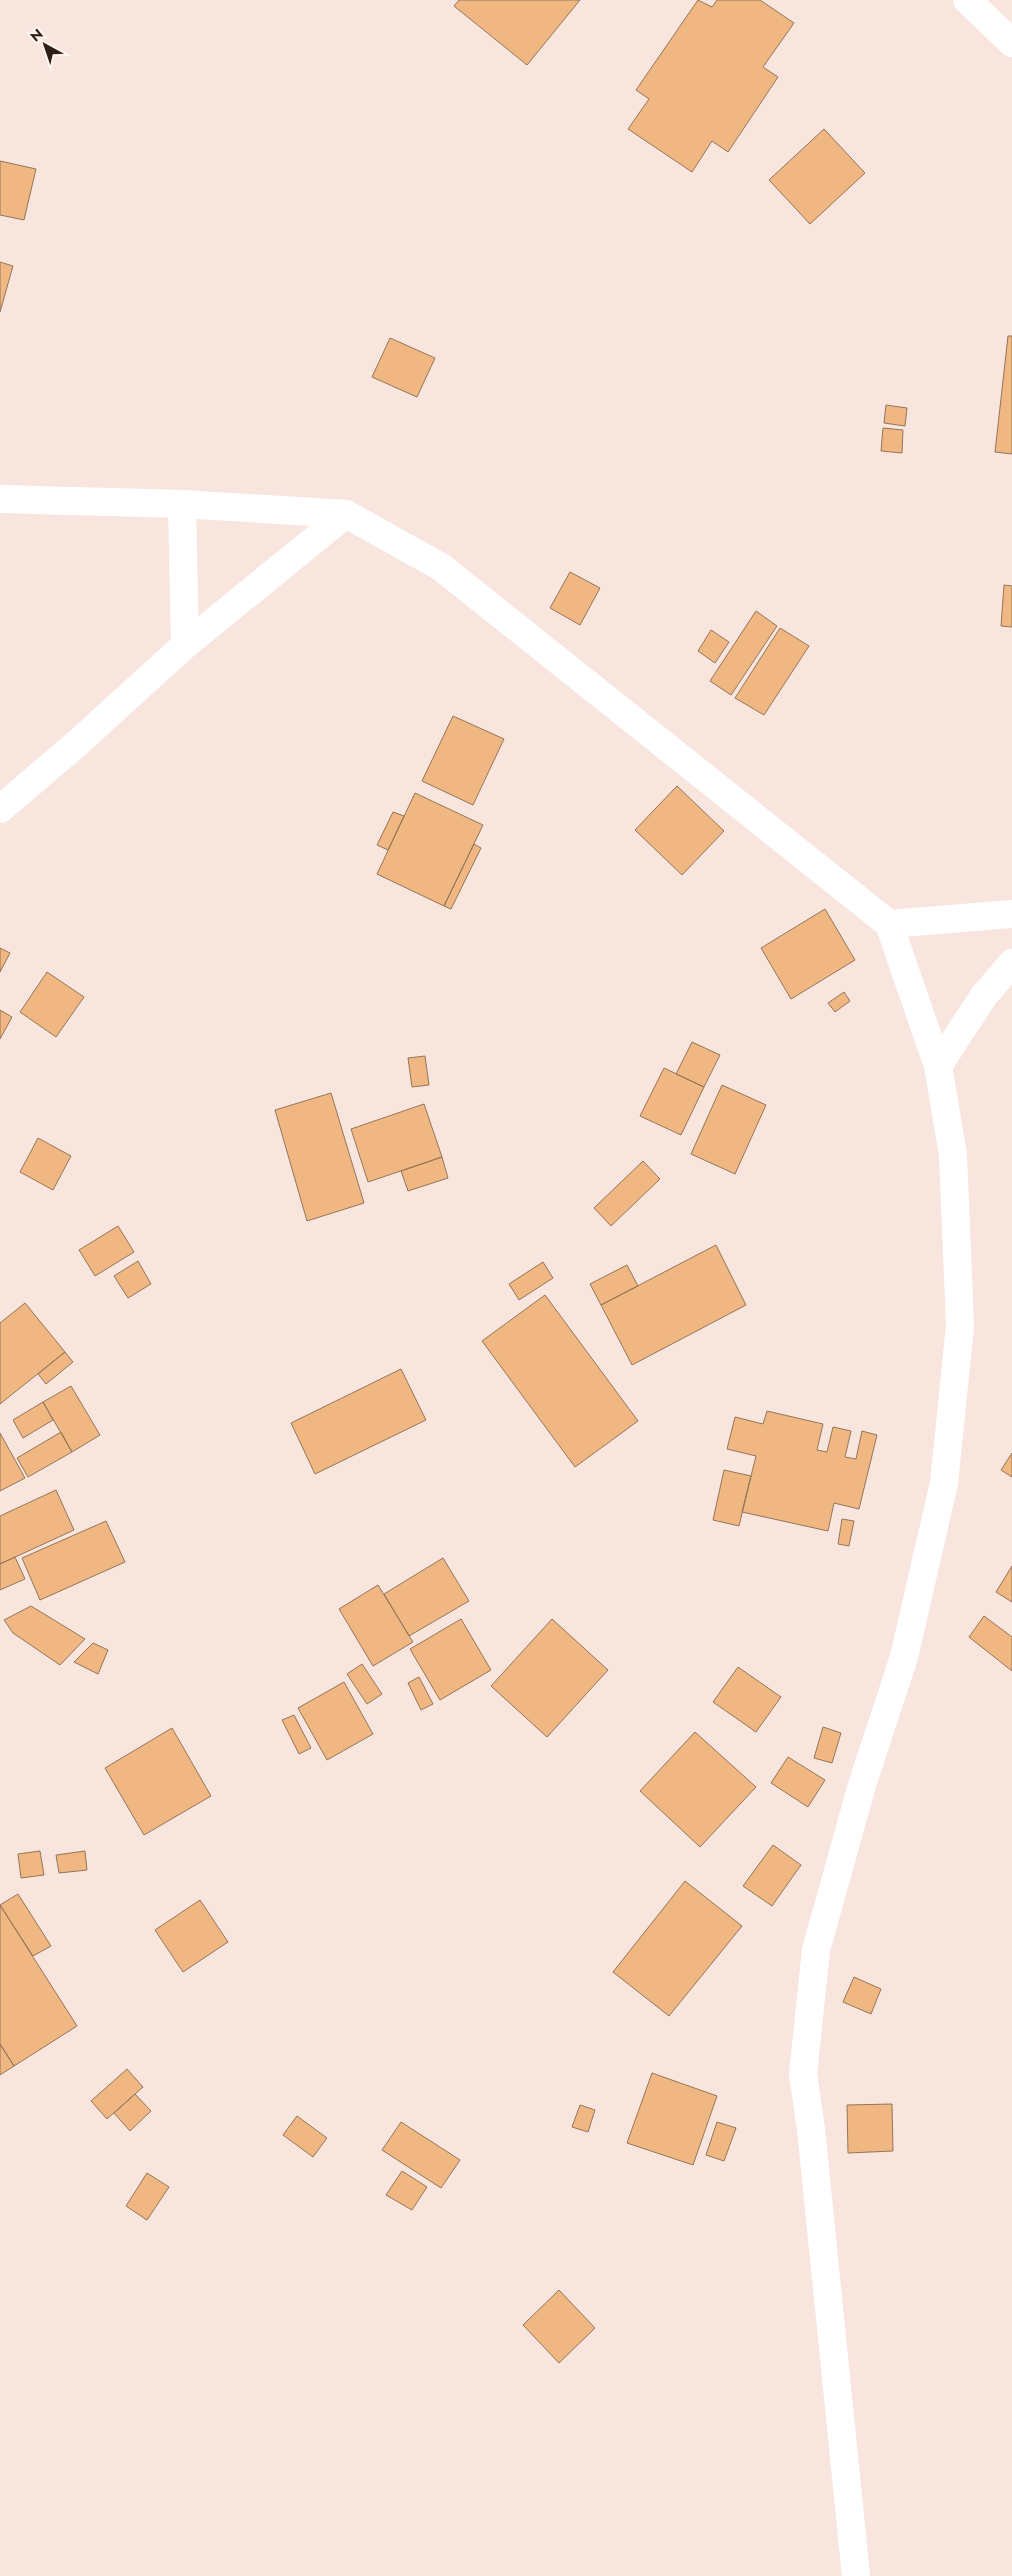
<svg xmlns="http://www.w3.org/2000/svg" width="1012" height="2576" viewBox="0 0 1012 2576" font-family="Jost,sans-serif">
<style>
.building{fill:#f1b782;stroke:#947558}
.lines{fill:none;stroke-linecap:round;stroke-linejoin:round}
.minor{stroke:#fff;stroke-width:28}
</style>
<rect width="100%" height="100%" fill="#f8e6de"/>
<path class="building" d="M 459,0 L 580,0 L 527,65 L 454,6 Z
M 698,0 L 712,7 L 717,0 L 760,0 L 794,23 L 763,67 L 778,77 L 728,152 L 712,141 L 692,172 L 628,129 L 649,99 L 636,90 Z
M 824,129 L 865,173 L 810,224 L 769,180 Z
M 0,161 L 36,169 L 24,220 L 0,215 Z
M 0,262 L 13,266 L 0,312 Z
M 1008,336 L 1012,336 L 1012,454 L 995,452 Z
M 390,338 L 435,358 L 417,397 L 372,377 Z
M 886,405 L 907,408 L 905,426 L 884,423 Z
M 883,428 L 903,430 L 902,453 L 881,451 Z
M 570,572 L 600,588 L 580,625 L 550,608 Z
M 1004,585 L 1012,586 L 1012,627 L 1001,626 Z
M 756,611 L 777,626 L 731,695 L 710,681 Z
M 780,628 L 809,646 L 764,715 L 735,698 Z
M 711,630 L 729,642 L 715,663 L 698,651 Z
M 453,716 L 504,739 L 473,805 L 422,781 Z
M 677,786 L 724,831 L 682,875 L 635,830 Z
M 415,793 L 483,825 L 444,906 L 377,874 Z
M 393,812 L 404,816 L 388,850 L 377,845 Z
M 474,844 L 481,848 L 451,909 L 444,906 Z
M 825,909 L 855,960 L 791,999 L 761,948 Z
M 0,948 L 10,953 L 0,972 Z
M 47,972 L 84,997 L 56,1037 L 20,1012 Z
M 844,992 L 850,1001 L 835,1012 L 828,1003 Z
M 0,1010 L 12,1017 L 0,1039 Z
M 692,1042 L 720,1055 L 704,1087 L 676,1074 Z
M 425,1056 L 429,1085 L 412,1087 L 408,1058 Z
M 664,1068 L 704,1087 L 681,1135 L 640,1116 Z
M 722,1085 L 766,1105 L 735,1174 L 691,1154 Z
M 331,1093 L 364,1203 L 307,1221 L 275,1110 Z
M 424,1104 L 442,1157 L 368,1182 L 351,1129 Z
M 38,1138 L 71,1156 L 53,1190 L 20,1172 Z
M 442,1157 L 448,1178 L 408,1191 L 401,1171 Z
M 643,1161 L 660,1179 L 611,1226 L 594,1208 Z
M 118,1226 L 134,1252 L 95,1276 L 79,1250 Z
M 716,1245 L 746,1305 L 632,1365 L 601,1305 Z
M 138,1261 L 151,1284 L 128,1298 L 114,1276 Z
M 543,1262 L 553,1278 L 519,1300 L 509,1284 Z
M 627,1265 L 638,1286 L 601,1305 L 590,1284 Z
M 545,1295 L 638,1421 L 575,1467 L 482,1341 Z
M 25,1303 L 65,1352 L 0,1404 L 0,1323 Z
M 65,1352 L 73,1362 L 46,1384 L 38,1374 Z
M 401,1369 L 426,1420 L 315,1474 L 291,1423 Z
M 71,1386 L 100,1435 L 72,1452 L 43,1402 Z
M 43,1402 L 53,1420 L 23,1438 L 13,1420 Z
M 767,1411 L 823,1424 L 817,1450 L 827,1452 L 833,1427 L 851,1431 L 845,1457 L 856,1459 L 862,1431 L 877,1435 L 859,1509 L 834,1503 L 828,1531 L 742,1512 L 756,1456 L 727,1449 L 735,1417 L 763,1424 Z
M 61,1432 L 72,1452 L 28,1477 L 17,1458 Z
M 0,1433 L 25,1478 L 0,1491 Z
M 1012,1453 L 1012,1477 L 1001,1470 Z
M 724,1470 L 751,1476 L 739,1526 L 713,1520 Z
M 56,1490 L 74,1530 L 0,1564 L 0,1516 Z
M 842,1519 L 854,1521 L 849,1546 L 838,1544 Z
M 106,1521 L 125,1562 L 40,1600 L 22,1558 Z
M 15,1557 L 25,1579 L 0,1590 L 0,1564 Z
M 443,1558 L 469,1601 L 409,1636 L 384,1594 Z
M 1012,1566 L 1012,1602 L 996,1592 Z
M 378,1585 L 413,1642 L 373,1666 L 339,1609 Z
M 31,1606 L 85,1639 L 60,1665 L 13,1633 L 4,1620 Z
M 984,1616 L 1012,1637 L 1012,1671 L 969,1637 Z
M 461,1619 L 491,1670 L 440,1700 L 410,1649 Z
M 552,1619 L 608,1670 L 547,1737 L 491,1686 Z
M 93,1643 L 108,1650 L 98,1674 L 74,1662 Z
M 362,1664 L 382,1694 L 367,1704 L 347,1674 Z
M 738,1667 L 781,1697 L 756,1732 L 713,1702 Z
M 419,1677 L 433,1704 L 421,1710 L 408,1683 Z
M 344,1682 L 373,1734 L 327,1760 L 298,1708 Z
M 294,1715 L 311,1748 L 299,1754 L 282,1720 Z
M 823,1727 L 841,1733 L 832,1763 L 814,1758 Z
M 172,1728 L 211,1796 L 144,1835 L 105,1768 Z
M 695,1732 L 756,1787 L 700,1847 L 640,1791 Z
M 788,1757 L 825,1780 L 808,1807 L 771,1783 Z
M 773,1845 L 801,1865 L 772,1906 L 743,1886 Z
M 40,1851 L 44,1875 L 21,1878 L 18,1854 Z
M 85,1851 L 87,1870 L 59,1873 L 56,1855 Z
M 685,1881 L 742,1926 L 669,2016 L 613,1972 Z
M 18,1894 L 51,1946 L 33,1956 L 0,1905 Z
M 200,1900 L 228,1942 L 183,1972 L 155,1930 Z
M 0,1905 L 77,2026 L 14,2066 L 0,2044 Z
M 854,1977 L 881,1989 L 871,2014 L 843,2002 Z
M 0,2044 L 14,2066 L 0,2075 Z
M 127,2069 L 143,2087 L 107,2119 L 91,2101 Z
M 652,2073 L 717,2096 L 693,2165 L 627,2143 Z
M 135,2094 L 151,2111 L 130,2131 L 114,2113 Z
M 892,2104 L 893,2151 L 848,2153 L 847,2105 Z
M 580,2105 L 595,2110 L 588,2132 L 572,2127 Z
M 297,2116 L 327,2138 L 313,2157 L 283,2135 Z
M 401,2122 L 460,2160 L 441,2188 L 382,2150 Z
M 717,2122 L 736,2128 L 724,2161 L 706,2155 Z
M 402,2171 L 427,2187 L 412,2210 L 386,2195 Z
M 147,2173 L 169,2187 L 147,2220 L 126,2206 Z
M 559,2290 L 595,2328 L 559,2363 L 523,2325 Z"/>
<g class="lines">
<path class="minor" d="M 967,0 L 1012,43
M 0,499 L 182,504 L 346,514 L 441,567 L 889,924 L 938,1066 L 953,1155 L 960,1326 L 944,1483 L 904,1657 L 862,1785 L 816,1950 L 803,2074 L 811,2129 L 856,2576
M 182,504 L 185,645
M 0,809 L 73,747 L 185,645 L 346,514
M 889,924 L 1012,914
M 938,1066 L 983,997 L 1012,963"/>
</g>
<g transform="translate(45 45) rotate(320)" stroke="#fff5f1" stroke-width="4" paint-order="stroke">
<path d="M0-4L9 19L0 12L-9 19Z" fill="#2f1e18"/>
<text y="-8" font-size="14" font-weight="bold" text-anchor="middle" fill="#2f1e18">N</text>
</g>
</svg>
